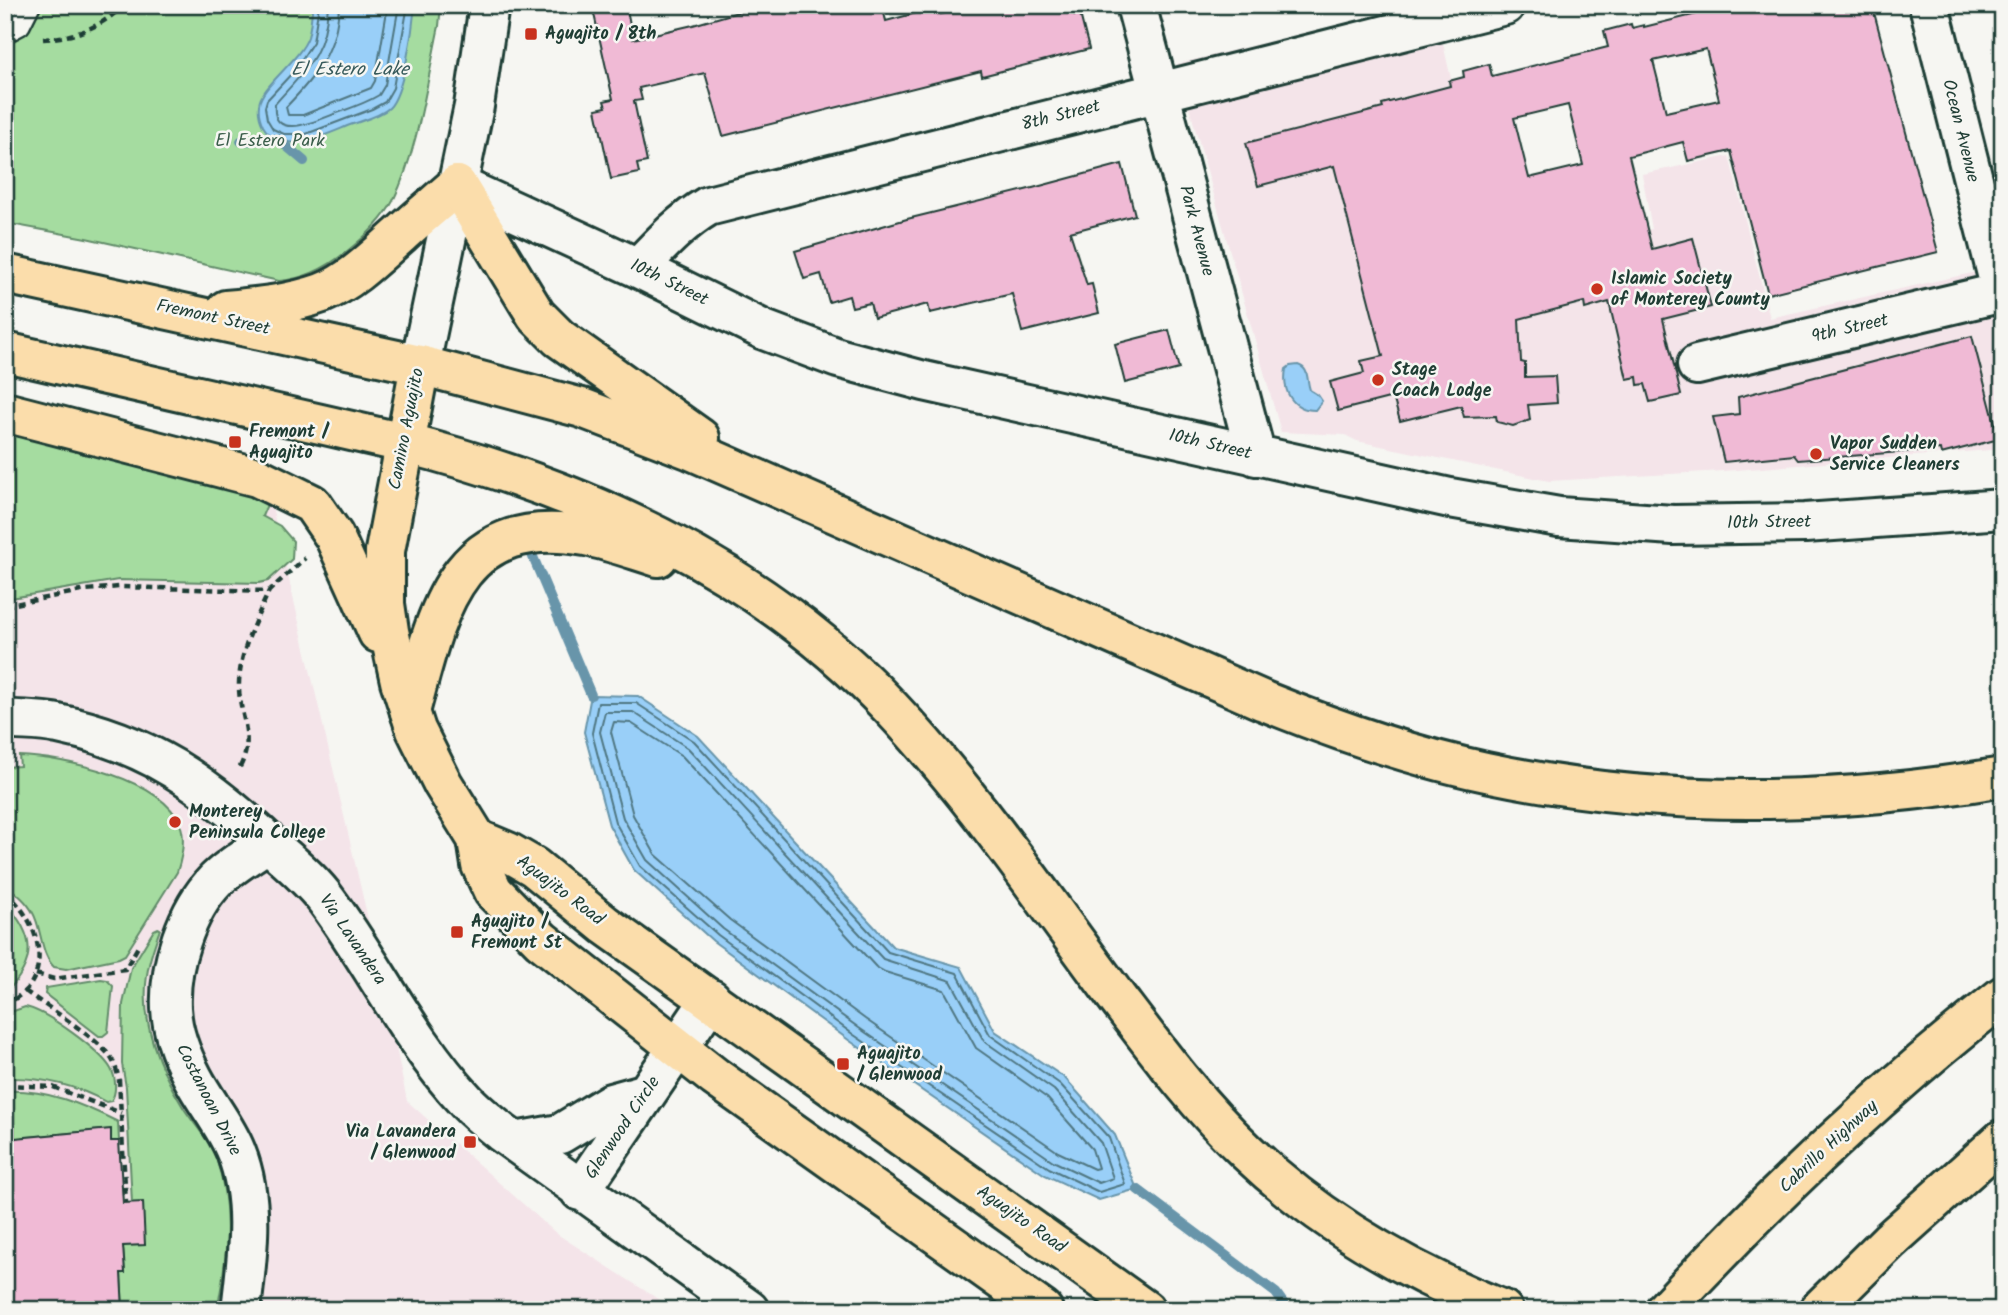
<svg xmlns="http://www.w3.org/2000/svg" width="2008" height="1315" viewBox="0 0 2008 1315" font-family="Kalam,sans-serif">
<style>
.built{fill:#f4e4e9}
.green{fill:#a5dca0;stroke:#628c6a;stroke-width:2}
.water{fill:#99cff8;stroke:#6895aa;stroke-width:2}
.lines{fill:none;stroke-linecap:round;stroke-linejoin:round}
.shore{stroke:#507782;stroke-width:2}
.stream{stroke:#6895aa;stroke-width:10}
.building{fill:#f0bad5;stroke:#1f3d34;stroke-width:2;fill-rule:evenodd}
.lane-casing{stroke:#1f3d34;stroke-width:24}
.street-casing{stroke:#1f3d34;stroke-width:44}
.secondary-casing{stroke:#1f3d34;stroke-width:44}
.primary-casing{stroke:#1f3d34;stroke-width:44}
.highway-casing{stroke:#1f3d34;stroke-width:44}
.path{stroke:#1f3d34;stroke-width:4.5;stroke-dasharray:7 5;stroke-linecap:butt}
.lane{stroke:#f6f6f2;stroke-width:19}
.street{stroke:#f6f6f2;stroke-width:38}
.secondary{stroke:#f6f6f2;stroke-width:38}
.primary{stroke:#fbddab;stroke-width:38}
.highway{stroke:#fbddab;stroke-width:38}
.poi-dot{fill:#c8321e;stroke:#f6f6f2;stroke-width:2.5}
.labels{text-anchor:middle;dominant-baseline:central;stroke-width:5;stroke-linejoin:round;paint-order:stroke}
.poi-label{font-size:18px;font-weight:bold;fill:#1f3d34;stroke:#f6f6f2;text-anchor:start}
.street-label{font-size:18px;fill:#1f3d34;stroke:#f6f6f2}
.park-label{font-size:18px;fill:#3a5d4a;stroke:#f6f6f2}
.water-label{font-size:19px;font-style:italic;fill:#375a5b;stroke:#f6f6f2}
</style>
<rect width="100%" height="100%" fill="#f6f6f2"/>
<filter id="ink" filterUnits="userSpaceOnUse"><feTurbulence type="fractalNoise" baseFrequency=".0143" numOctaves="2"/><feDisplacementMap in="SourceGraphic" scale="14" xChannelSelector="R" yChannelSelector="G"/><feConvolveMatrix kernelMatrix="1 2 1 2 8 2 1 2 1" color-interpolation-filters="sRGB"/></filter>
<g filter="url(#ink)">
<path class="built" d="M 1419,5 L 1434,5 L 1493,260 L 1652,229 L 1642,174 L 1729,156 L 1770,318 L 2003,266 L 2003,449 L 1723,471 L 1549,481 L 1357,441 L 1345,435 L 1281,432 L 1177,64 Z
M 5,430 L 270,498 L 382,979 L 407,1101 L 557,1234 L 675,1310 L 5,1310 Z"/>
<path class="green" d="M 5,5 L 441,5 L 439,26 C 427,81 418,151 393,201 C 382,222 364,238 346,252 C 326,268 305,279 279,281 L 86,238 L 5,223 Z
M 5,426 L 270,498 L 262,516 L 280,526 L 293,541 L 292,559 L 268,581 L 259,583 L 118,580 L 5,599 Z
M 19,756 C 63,757 162,779 180,824 C 186,839 182,857 177,872 L 125,955 L 119,958 L 66,969 L 54,967 C 40,953 42,929 33,913 C 27,901 15,892 5,884 L 5,767 L 20,766 Z
M 5,903 C 36,936 37,961 5,994 Z
M 158,928 L 160,929 C 155,944 149,959 147,975 C 140,1023 159,1068 183,1107 C 194,1125 211,1141 217,1161 C 233,1209 227,1261 217,1310 L 123,1310 L 121,1273 L 125,1272 L 123,1246 L 132,1203 L 126,1087 L 122,1064 L 123,1004 L 131,968 L 154,930 Z
M 101,979 L 107,980 L 113,986 L 108,1032 L 103,1036 L 99,1036 L 45,994 L 46,988 Z
M 25,1007 C 45,1010 101,1051 111,1069 C 116,1078 117,1093 111,1101 L 106,1102 C 74,1084 42,1077 5,1078 L 5,1014 Z
M 5,1091 C 46,1089 82,1104 118,1122 L 119,1141 L 111,1141 L 110,1129 L 7,1139 Z"/>
<path class="water" d="M 313,5 L 415,5 C 413,27 404,94 389,108 C 379,117 363,120 350,125 C 325,135 281,158 263,126 C 260,120 258,112 259,105 C 260,87 300,60 308,37 C 311,27 311,15 313,5 Z
M 1298,365 C 1310,369 1306,379 1310,390 L 1318,395 L 1322,401 L 1315,410 C 1292,410 1282,391 1286,369 L 1290,366 Z
M 591,695 L 638,696 L 698,736 L 893,947 L 961,967 L 995,1031 L 1065,1078 L 1115,1135 L 1137,1189 L 1099,1200 L 1045,1175 L 850,1041 L 713,941 L 634,870 L 609,825 L 584,732 Z"/>
<g class="lines">
<path class="shore" d="M 319,5 L 313,42 L 294,71 L 267,100 L 265,107 L 267,119 L 273,129 L 284,134 L 306,134 L 372,109 L 385,102 L 393,88 L 408,5
M 328,5 C 326,54 305,70 275,104 C 271,143 318,120 337,113 C 351,108 366,103 379,95 L 385,85 L 399,5
M 339,5 C 337,51 316,76 286,107 L 288,115 L 303,115 L 371,88 L 375,81 L 388,5
M 598,703 L 636,703 L 694,741 L 888,952 L 957,973 L 990,1035 L 1060,1084 L 1109,1138 L 1125,1184 L 1099,1192 L 1049,1168 L 854,1035 L 718,935 L 640,866 L 615,822 L 592,733 Z
M 605,712 L 633,712 L 688,748 L 883,959 L 951,981 L 984,1041 L 1054,1090 L 1101,1143 L 1113,1178 L 1099,1183 L 1053,1161 L 859,1028 L 723,929 L 647,860 L 623,818 L 600,732 Z
M 614,722 L 631,723 L 682,756 L 876,967 L 885,972 L 944,990 L 976,1048 L 1047,1098 L 1092,1149 L 1098,1168 L 1094,1169 L 1058,1152 L 865,1019 L 730,920 L 655,854 L 633,815 L 611,732 Z"/>
<path class="stream" d="M 241,141 L 278,139 L 304,161
M 528,545 L 591,695
M 1137,1189 L 1276,1293 L 1288,1310"/>
</g>
<path class="building" d="M 592,5 L 626,5 L 633,39 L 693,25 L 762,5 L 882,5 L 886,21 L 939,7 L 941,14 L 980,5 L 1072,5 L 1075,15 L 1080,14 L 1089,49 L 982,76 L 981,71 L 723,136 L 705,73 L 639,88 L 642,100 L 634,101 L 647,162 L 637,164 L 639,173 L 611,179 L 596,109 L 606,107 L 604,101 L 613,99 Z
M 1699,5 L 1872,5 L 1938,252 L 1768,294 L 1731,151 L 1688,161 L 1683,142 L 1629,156 L 1652,249 L 1693,238 L 1711,307 L 1663,319 L 1681,395 L 1650,402 L 1645,384 L 1638,385 L 1637,377 L 1627,379 L 1609,302 L 1585,309 L 1584,302 L 1519,319 L 1521,362 L 1525,363 L 1525,377 L 1555,376 L 1557,403 L 1528,405 L 1530,420 L 1513,426 L 1497,422 L 1496,416 L 1464,417 L 1461,406 L 1400,421 L 1393,397 L 1338,411 L 1330,382 L 1364,373 L 1361,361 L 1383,356 L 1334,166 L 1258,186 L 1246,143 L 1383,108 L 1382,104 L 1450,86 L 1449,81 L 1464,77 L 1463,71 L 1489,64 L 1492,76 L 1608,47 L 1604,31 L 1631,24 L 1632,28 L 1644,25 L 1644,27 L 1701,13 ZM 1706,49 L 1719,100 L 1666,112 L 1653,61 ZM 1568,105 L 1583,165 L 1529,178 L 1514,118 Z
M 1122,164 L 1135,215 L 1070,232 L 1087,285 L 1092,284 L 1099,313 L 1022,332 L 1012,294 L 930,313 L 928,304 L 874,318 L 870,303 L 852,307 L 849,296 L 829,302 L 821,274 L 804,279 L 795,251 L 907,219 L 1029,189 Z
M 1169,330 L 1179,369 L 1125,383 L 1115,344 Z
M 1972,336 L 1999,439 L 1941,454 L 1940,449 L 1798,460 L 1794,455 L 1724,462 L 1713,417 L 1739,414 L 1738,397 Z
M 111,1129 L 111,1141 L 119,1141 L 123,1203 L 143,1202 L 145,1245 L 123,1246 L 125,1273 L 121,1273 L 123,1310 L 5,1310 L 5,1139 Z"/>
<g class="lines">
<g class="lane-casing">
<path id="lane" d="M 5,33 L 20,25 L 30,5
M 707,1310 L 714,1285"/>
</g>
<g class="street-casing">
<path id="street" d="M 1136,5 L 1256,456
M 1929,5 L 2003,298
M 457,185 L 638,268 L 764,330 L 838,358 L 924,381 L 1450,498 L 1559,517 L 1673,525 L 1805,523 L 2003,509
M 638,268 C 660,245 681,222 708,206 L 1505,5
M 1697,365 L 2003,292
M 5,719 C 23,721 41,720 58,724 C 147,742 206,784 271,845 C 290,863 312,880 327,901 C 375,966 410,1041 466,1101 C 476,1112 489,1122 501,1132 L 749,1310
M 515,1142 L 560,1134 L 611,1103 L 647,1093
M 580,1191 L 711,999
M 241,1310 C 247,1258 256,1202 236,1152 C 226,1126 206,1103 193,1078 C 182,1057 172,1032 171,1008 C 169,965 186,911 216,880 C 231,865 251,854 268,842"/>
</g>
<g class="secondary-casing">
<path id="secondary" d="M 420,365 L 474,106 L 489,5"/>
</g>
<g class="primary-casing">
<path id="primary" d="M 5,274 L 420,365 L 385,551 L 385,604 L 389,631 L 400,681 L 416,730 L 443,784 L 477,839 L 481,865 L 493,891 L 541,940 L 715,1077 L 1043,1310
M 226,310 C 259,307 291,304 322,293 C 352,281 376,256 400,235 C 418,218 438,202 457,185
M 5,352 L 404,443
M 5,412 L 257,477 L 312,504 L 334,536 L 378,633
M 477,839 L 508,852 L 534,867 L 605,925 L 1145,1310"/>
</g>
<g class="highway-casing">
<path id="highway" d="M 457,185 L 536,315 L 559,338 L 700,438
M 420,365 L 582,408 L 691,450 L 1264,701 C 1336,730 1410,756 1486,772 C 1656,808 1832,806 2003,777
M 404,443 C 585,489 761,570 891,708 C 975,797 1044,900 1117,998 C 1158,1052 1198,1106 1247,1152 C 1321,1223 1408,1272 1503,1310
M 410,712 C 437,612 455,513 586,536 C 611,541 635,550 658,557
M 1665,1310 C 1770,1197 1882,1091 2003,996
M 1819,1310 L 1889,1241 L 2003,1139"/>
</g>
<path class="path" d="M 43,39 C 75,37 100,28 124,5
M 5,606 L 86,590 L 119,587 L 269,591 L 305,558
M 240,767 C 256,736 238,715 239,683 C 240,650 256,620 269,591
M 5,892 C 30,912 51,954 30,985 C 24,993 14,1000 5,1005
M 36,974 L 54,979 L 125,969 L 139,945
M 25,991 C 47,1007 93,1035 109,1055 C 115,1063 117,1071 119,1080 L 126,1203
M 5,1085 L 53,1087 L 121,1113"/>
<use href="#lane" class="lane"/>
<use href="#street" class="street"/>
<use href="#secondary" class="secondary"/>
<use href="#primary" class="primary"/>
<use href="#highway" class="highway"/>
</g>
</g>
<g class="poi-dot">
<rect x="524" y="27" width="14" height="14" rx="3.5"/>
<circle cx="1597" cy="289" r="7"/>
<circle cx="1378" cy="380" r="7"/>
<rect x="228" y="435" width="14" height="14" rx="3.5"/>
<circle cx="1816" cy="454" r="7"/>
<circle cx="175" cy="822" r="7"/>
<rect x="450" y="925" width="14" height="14" rx="3.5"/>
<rect x="836" y="1057" width="14" height="14" rx="3.5"/>
<rect x="463" y="1135" width="14" height="14" rx="3.5"/>
</g>
<g class="labels">
<g class="poi-label">
<text x="545" y="34">Aguajito / 8th</text>
<text x="1611" y="279">Islamic Society<tspan x="1611" dy="21">of Monterey County</tspan></text>
<text x="1392" y="370">Stage<tspan x="1392" dy="21">Coach Lodge</tspan></text>
<text x="249" y="432">Fremont /<tspan x="249" dy="21">Aguajito</tspan></text>
<text x="1830" y="444">Vapor Sudden<tspan x="1830" dy="21">Service Cleaners</tspan></text>
<text x="189" y="812">Monterey<tspan x="189" dy="21">Peninsula College</tspan></text>
<text x="471" y="922">Aguajito /<tspan x="471" dy="21">Fremont St</tspan></text>
<text x="857" y="1054">Aguajito<tspan x="857" dy="21">/ Glenwood</tspan></text>
<text x="456" y="1132" text-anchor="end">Via Lavandera<tspan x="456" dy="21">/ Glenwood</tspan></text>
</g>
<g class="street-label">
<text transform="translate(1061 116) rotate(-14)">8th Street</text>
<text transform="translate(1960 131) rotate(76)">Ocean Avenue</text>
<text transform="translate(1196 231) rotate(75)">Park Avenue</text>
<text transform="translate(669 283) rotate(26)">10th Street</text>
<text transform="translate(213 318) rotate(12)">Fremont Street</text>
<text transform="translate(1850 329) rotate(-13)">9th Street</text>
<text transform="translate(407 429) rotate(-79)">Camino Aguajito</text>
<text transform="translate(1210 445) rotate(13)">10th Street</text>
<text transform="translate(1769 523) rotate(-1)">10th Street</text>
<text transform="translate(560 891) rotate(37)">Aguajito Road</text>
<text transform="translate(352 940) rotate(56)">Via Lavandera</text>
<text transform="translate(208 1100) rotate(63)">Costanoan Drive</text>
<text transform="translate(623 1128) rotate(-56)">Glenwood Circle</text>
<text transform="translate(1829 1147) rotate(-43)">Cabrillo Highway</text>
<text transform="translate(1021 1220) rotate(35)">Aguajito Road</text>
</g>
<g class="park-label">
<text x="270" y="141">El Estero Park</text>
</g>
<g class="water-label">
<text x="350" y="70">El Estero Lake</text>
</g>
</g>
<rect width="2008" height="1315" fill="none" stroke="#f6f6f2" stroke-width="28"/>
<rect x="14" y="14" width="1980" height="1287" fill="none" stroke="#1f3d34" stroke-width="2.5" filter="url(#ink)"/>
</svg>
